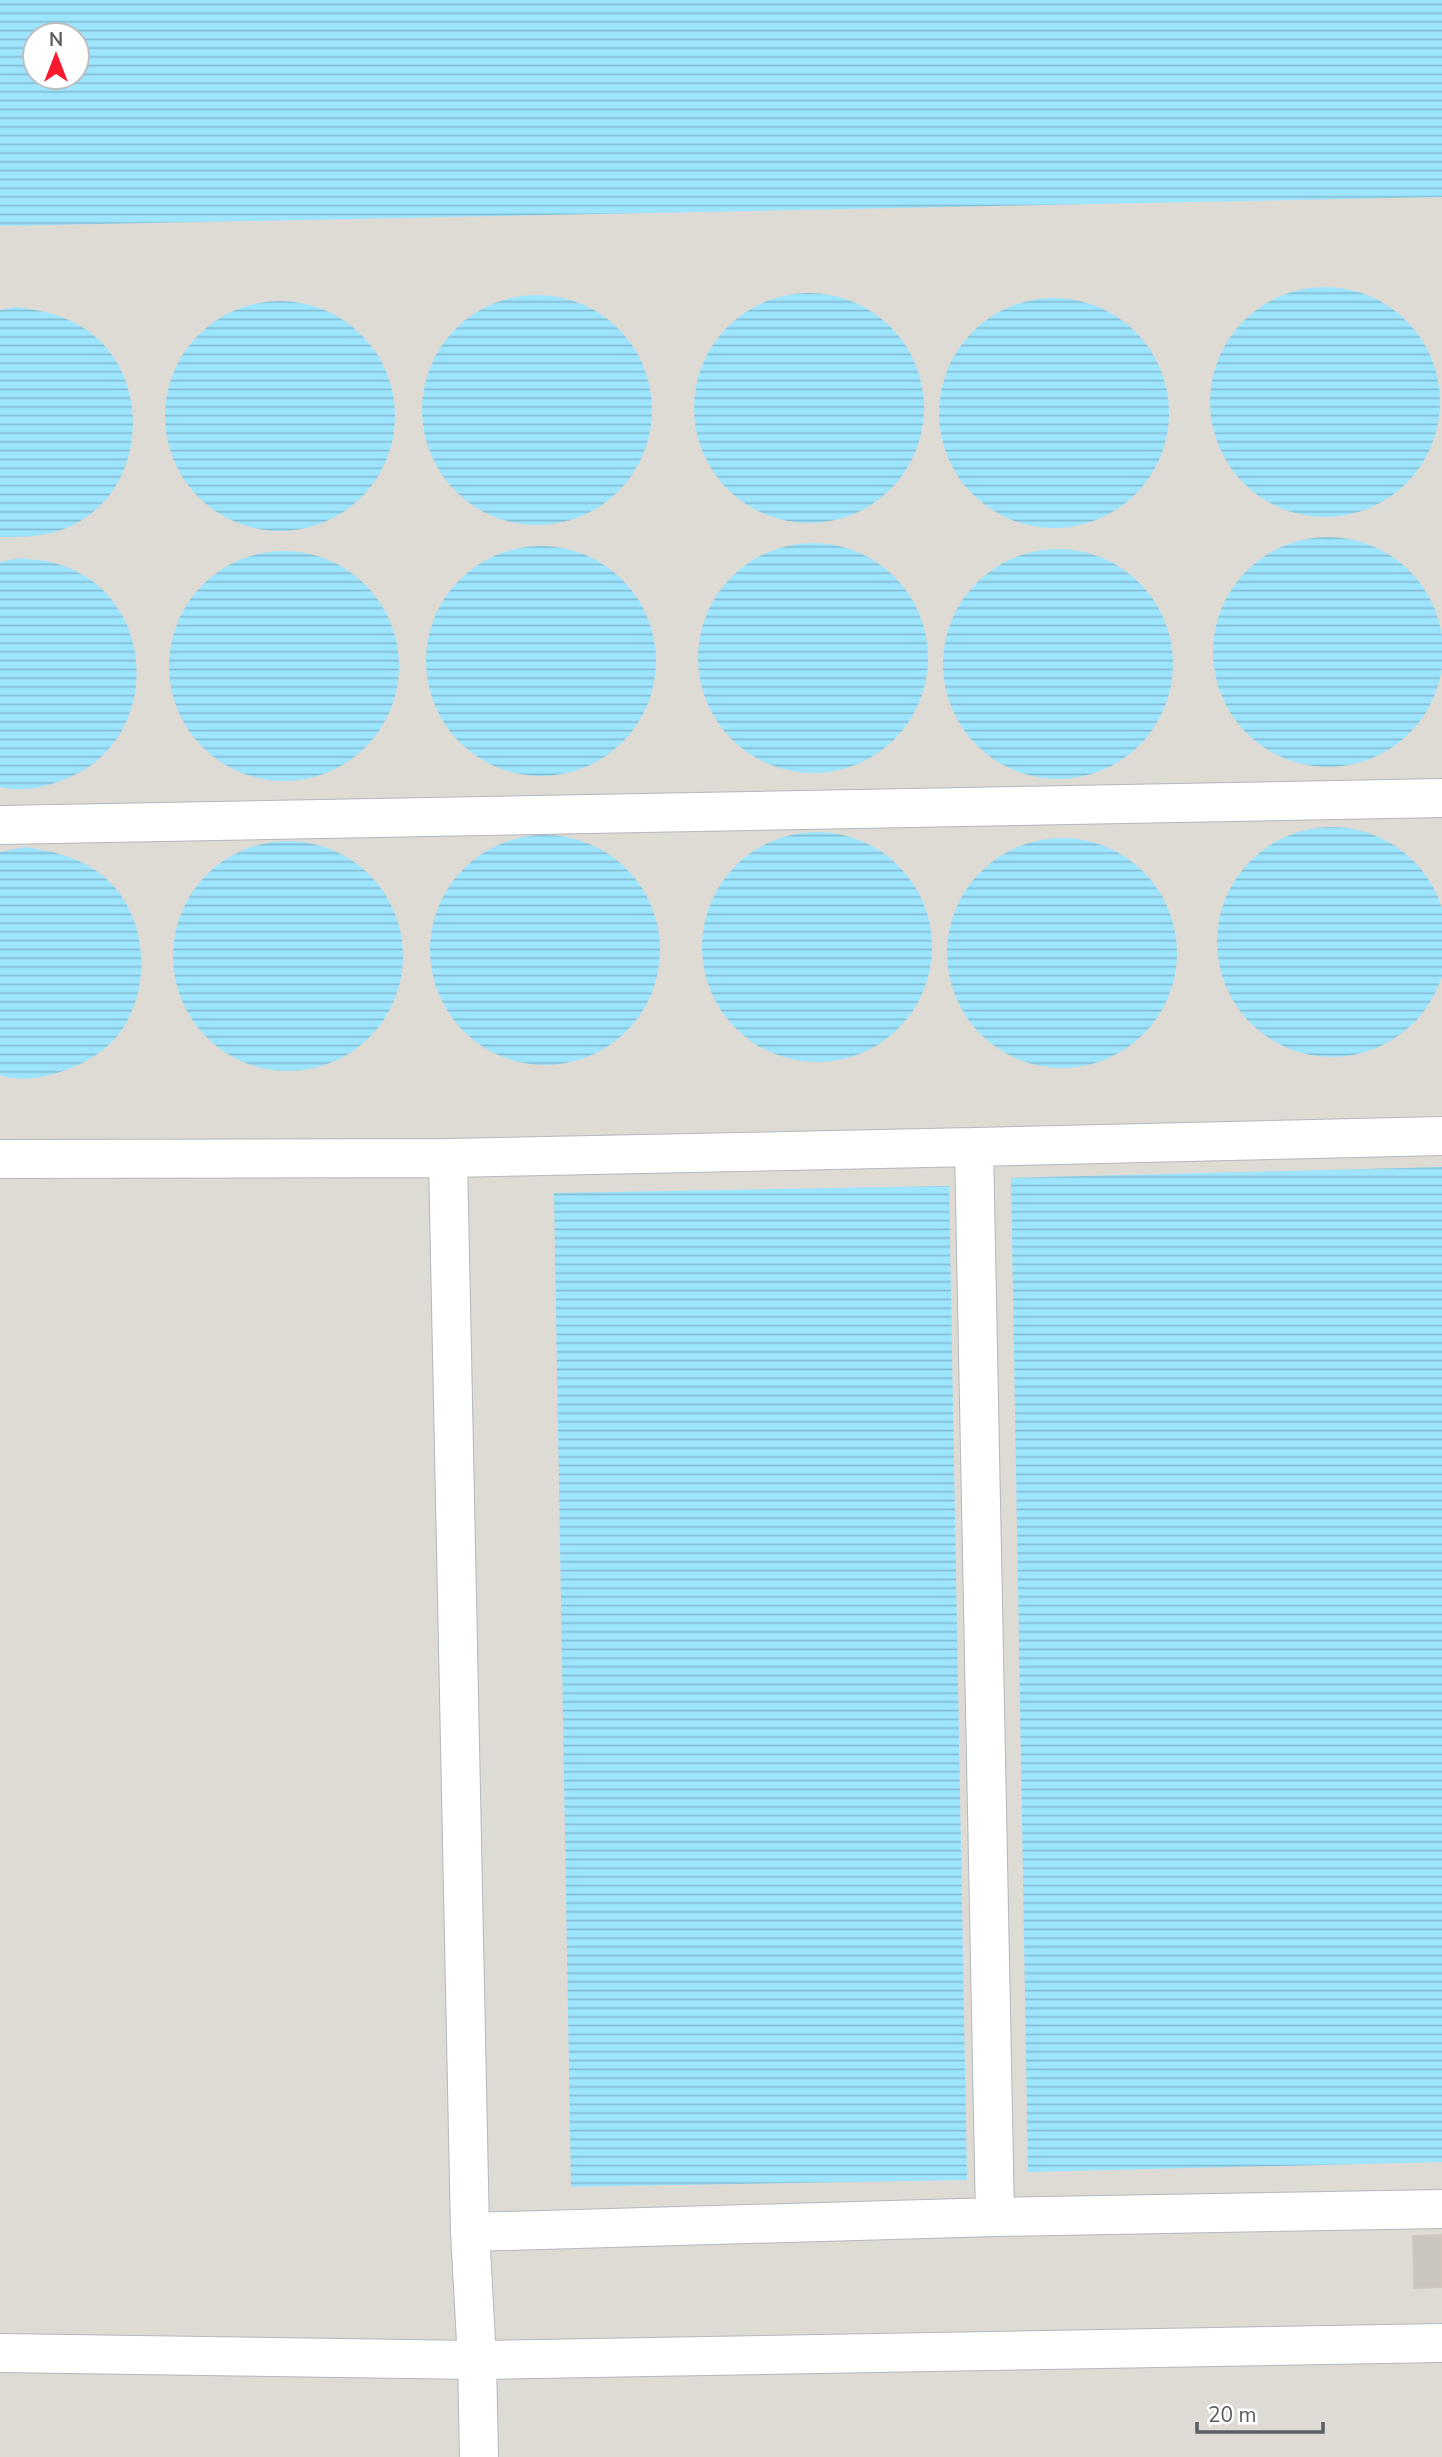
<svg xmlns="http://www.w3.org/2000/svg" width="1442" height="2457" viewBox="0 0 1442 2457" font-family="'Nunito Sans',sans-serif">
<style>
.industrial{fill:#dedad4;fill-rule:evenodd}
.water{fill:url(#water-rules);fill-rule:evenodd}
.building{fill:#cac5bf;stroke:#d2c8bd;stroke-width:2}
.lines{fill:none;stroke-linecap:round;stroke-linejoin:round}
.minor-casing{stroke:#b3b8bc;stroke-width:40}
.minor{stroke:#fff;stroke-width:38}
</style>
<defs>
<pattern id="water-rules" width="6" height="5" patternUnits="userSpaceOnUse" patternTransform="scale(1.75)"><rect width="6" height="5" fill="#9ee5ff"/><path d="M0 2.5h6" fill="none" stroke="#84bdd2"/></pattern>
</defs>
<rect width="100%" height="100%" fill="#ede8e0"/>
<path class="industrial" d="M 0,0 L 1442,0 L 1442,2457 L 0,2457 ZM 35,35 L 77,35 L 77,77 L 35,77 Z"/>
<path class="water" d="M 0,0 L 1442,0 L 1442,197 L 0,226 ZM 35,35 L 77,35 L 77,77 L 35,77 Z
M1210 402a115 115 0 1 1 230 0a115 115 0 1 1-230 0Z
M694 408a115 115 0 1 1 230 0a115 115 0 1 1-230 0Z
M422 410a115 115 0 1 1 230 0a115 115 0 1 1-230 0Z
M939 413a115 115 0 1 1 230 0a115 115 0 1 1-230 0Z
M165 416a115 115 0 1 1 230 0a115 115 0 1 1-230 0Z
M 17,307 C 43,311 66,315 88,331 C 153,377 147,489 73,525 C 49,537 26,537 0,537 L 0,310 Z
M1213 652a115 115 0 1 1 230 0a115 115 0 1 1-230 0Z
M698 658a115 115 0 1 1 230 0a115 115 0 1 1-230 0Z
M426 661a115 115 0 1 1 230 0a115 115 0 1 1-230 0Z
M943 664a115 115 0 1 1 230 0a115 115 0 1 1-230 0Z
M169 666a115 115 0 1 1 230 0a115 115 0 1 1-230 0Z
M 21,558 C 33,560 47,560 58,564 C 161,595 163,744 63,780 C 43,788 21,792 0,787 L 0,562 Z
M1217 942a115 115 0 1 1 230 0a115 115 0 1 1-230 0Z
M702 947a115 115 0 1 1 230 0a115 115 0 1 1-230 0Z
M430 950a115 115 0 1 1 230 0a115 115 0 1 1-230 0Z
M947 953a115 115 0 1 1 230 0a115 115 0 1 1-230 0Z
M173 956a115 115 0 1 1 230 0a115 115 0 1 1-230 0Z
M 25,847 C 50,851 73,855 95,870 C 150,906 156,994 113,1041 C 99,1055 81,1065 63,1071 C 44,1078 19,1082 0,1075 L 0,852 Z
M 1442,1167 L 1442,2162 L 1028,2172 L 1011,1178 Z
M 949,1186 L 967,2180 L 571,2187 L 554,1193 Z"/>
<path class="building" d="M 1442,2235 L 1442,2287 L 1414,2288 L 1413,2236 Z"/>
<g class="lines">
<g class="minor-casing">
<path id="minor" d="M 0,825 L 1442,798
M 448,1158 L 974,1147
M 0,1159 L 448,1158 L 470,2232 L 995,2217 L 974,1147 L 1442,1136
M 995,2217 L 1442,2209
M 470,2232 L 477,2360 L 1442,2343
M 0,2353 L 477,2360 L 479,2457"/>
</g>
<use href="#minor" class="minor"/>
</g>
<g transform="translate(56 56)"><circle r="33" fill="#ffffff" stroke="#bdbfc0" stroke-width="2"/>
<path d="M0-5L12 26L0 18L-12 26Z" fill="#f91a2f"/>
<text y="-10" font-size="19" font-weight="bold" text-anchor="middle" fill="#595f62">N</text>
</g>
<path d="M1197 2422v10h126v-10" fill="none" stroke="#595f62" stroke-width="3.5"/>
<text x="1208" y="2422" font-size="21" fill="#595f62" stroke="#ffffff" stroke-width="5" paint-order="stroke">20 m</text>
</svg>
